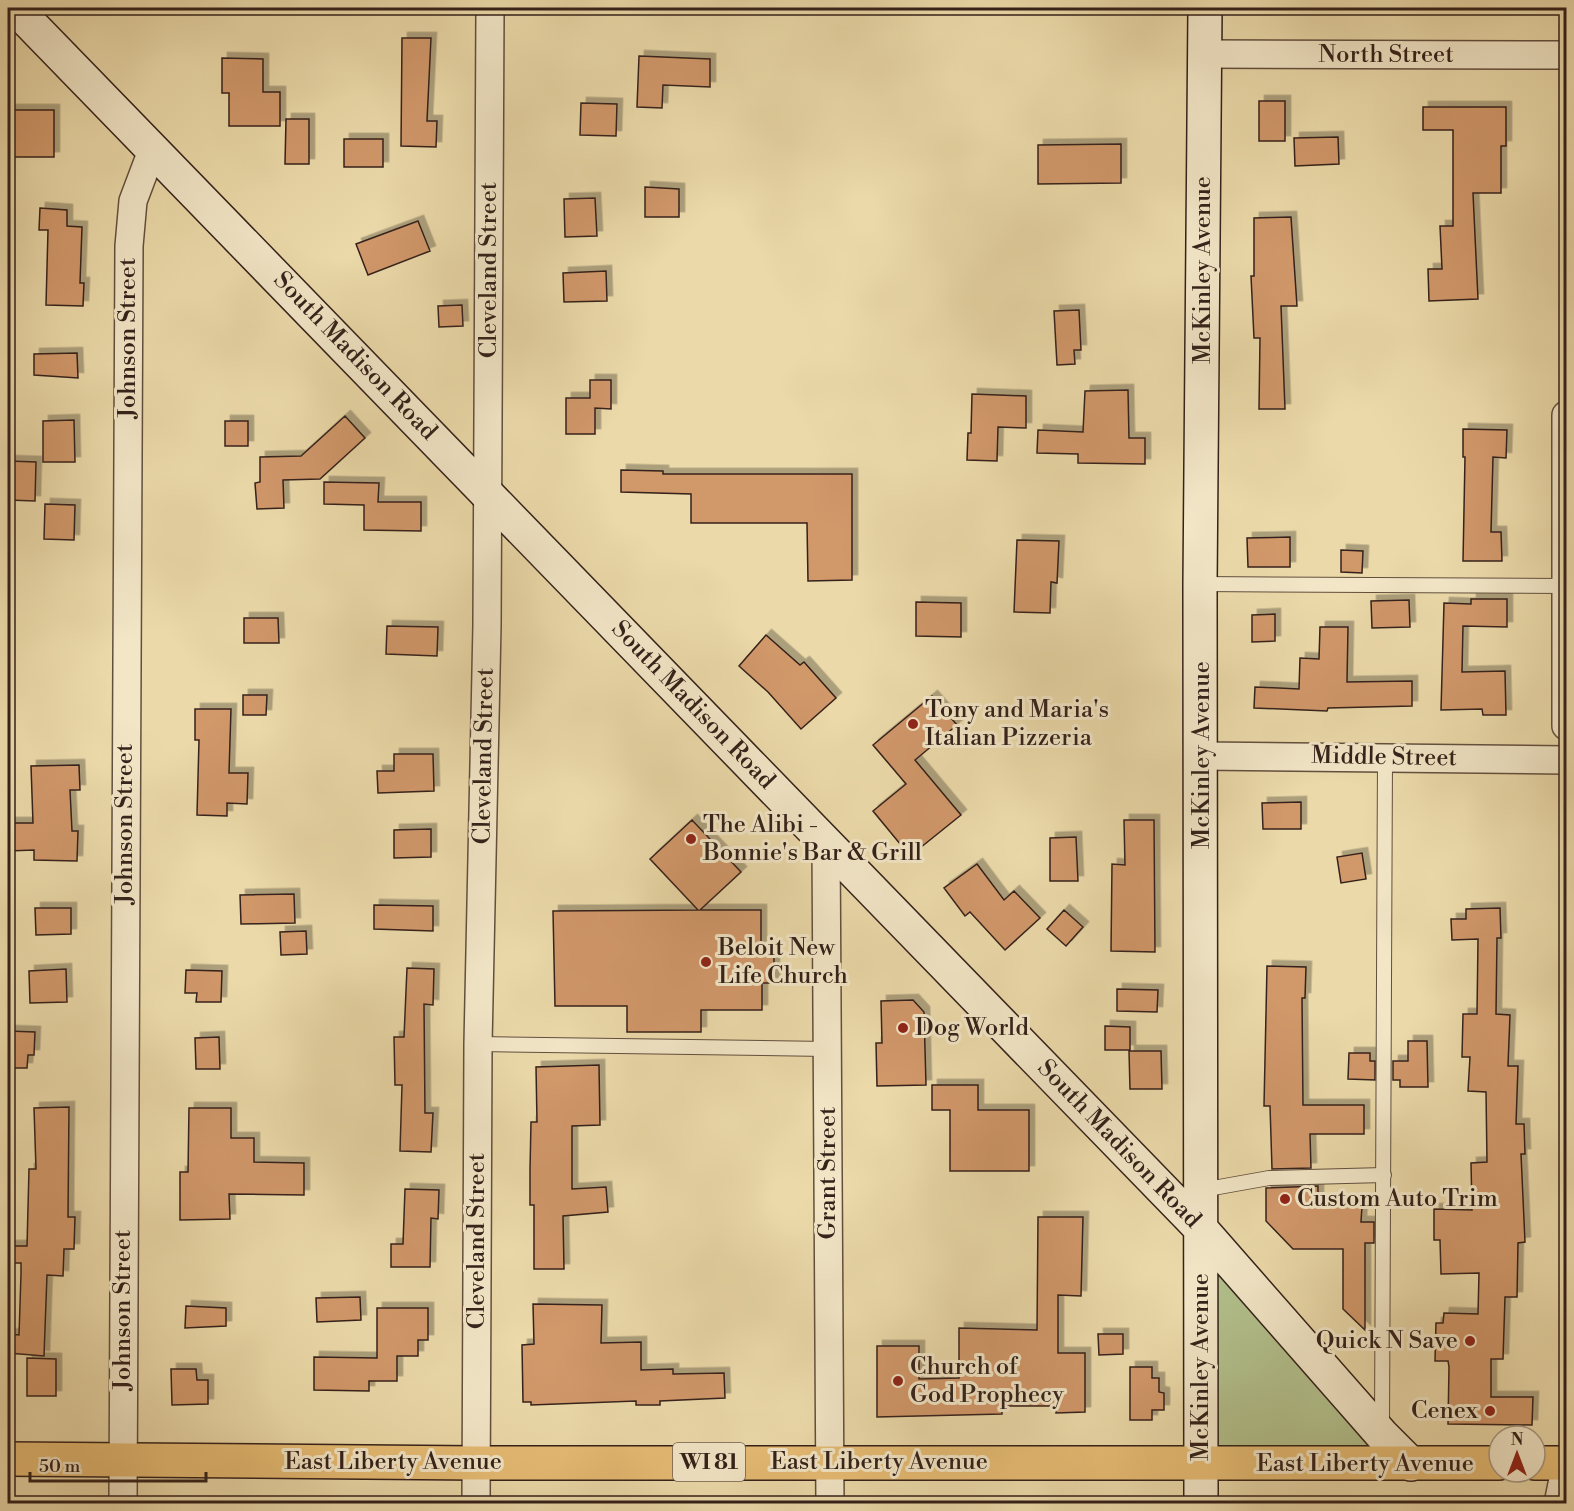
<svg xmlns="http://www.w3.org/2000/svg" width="1574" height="1511" viewBox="0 0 1574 1511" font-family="'Libre Bodoni',serif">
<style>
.green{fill:#b2c08c;stroke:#737053;stroke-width:1.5}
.building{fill:#d1986b;stroke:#34211a;stroke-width:1.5;filter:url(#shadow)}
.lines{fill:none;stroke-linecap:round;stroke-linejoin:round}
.lane-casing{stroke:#624f3e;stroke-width:16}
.street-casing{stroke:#624f3e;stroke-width:30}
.secondary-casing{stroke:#34211a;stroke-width:36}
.primary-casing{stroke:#34211a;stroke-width:36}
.lane{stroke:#f2e6c7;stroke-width:14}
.street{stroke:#f2e6c7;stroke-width:27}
.secondary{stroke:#f2e6c7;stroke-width:33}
.primary{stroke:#e6bc74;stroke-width:33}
.poi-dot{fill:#8f2418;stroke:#f2e6c7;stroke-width:2}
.labels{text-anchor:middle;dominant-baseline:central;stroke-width:6;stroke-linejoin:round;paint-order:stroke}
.shield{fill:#f2e6c7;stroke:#6d5c4e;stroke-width:1.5}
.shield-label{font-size:22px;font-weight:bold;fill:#34211a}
.street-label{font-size:24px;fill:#34211a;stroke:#f2e6c7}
.poi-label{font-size:24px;fill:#34211a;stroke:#f2e6c7;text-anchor:start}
</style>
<defs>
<filter id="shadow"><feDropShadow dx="5.5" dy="-5.5" stdDeviation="0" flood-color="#0004"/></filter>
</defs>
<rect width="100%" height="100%" fill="#ebd9a9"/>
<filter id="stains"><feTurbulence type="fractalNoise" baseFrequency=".00333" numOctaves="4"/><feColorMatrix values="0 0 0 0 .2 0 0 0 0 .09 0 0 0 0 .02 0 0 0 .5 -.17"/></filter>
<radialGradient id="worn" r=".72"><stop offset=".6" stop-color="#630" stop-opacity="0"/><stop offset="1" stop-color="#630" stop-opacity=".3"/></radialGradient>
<path class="green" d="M 1202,1230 L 1411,1464 L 1201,1463 Z"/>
<path class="building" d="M 402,38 L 431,38 L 427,121 L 437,121 L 436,147 L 401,146 Z
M 639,56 L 710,59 L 710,87 L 663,85 L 662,108 L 637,107 Z
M 222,58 L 263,59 L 263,92 L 280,92 L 280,126 L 229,126 L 229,93 L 222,93 Z
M 1259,101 L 1285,101 L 1285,141 L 1259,141 Z
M 581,103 L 617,104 L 616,136 L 580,135 Z
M 1423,107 L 1506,107 L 1506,146 L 1501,146 L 1501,193 L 1473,193 L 1478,299 L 1429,301 L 1428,269 L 1442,269 L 1440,226 L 1453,226 L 1453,130 L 1423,130 Z
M 8,110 L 54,110 L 54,157 L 8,157 Z
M 286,119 L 309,119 L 309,164 L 285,164 Z
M 1338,137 L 1339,164 L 1295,166 L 1294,138 Z
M 344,139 L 383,139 L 383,167 L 344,167 Z
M 1121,144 L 1121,183 L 1038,184 L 1038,145 Z
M 645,187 L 679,189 L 679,217 L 645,217 Z
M 595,198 L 597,236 L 565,237 L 564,199 Z
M 40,208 L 67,210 L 67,226 L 82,227 L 80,283 L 84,283 L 83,306 L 46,305 L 48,230 L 39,230 Z
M 1291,217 L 1297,306 L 1281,306 L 1285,409 L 1259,409 L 1260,338 L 1254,338 L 1251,276 L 1254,276 L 1254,218 Z
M 418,221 L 430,251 L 368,275 L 356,244 Z
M 606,271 L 607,301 L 564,302 L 563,273 Z
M 462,305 L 463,326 L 439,327 L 438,306 Z
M 1079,310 L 1081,350 L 1074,350 L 1075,364 L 1057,365 L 1054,311 Z
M 77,353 L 78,378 L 34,375 L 34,354 Z
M 590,380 L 611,380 L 611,409 L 595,408 L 595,434 L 566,434 L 566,398 L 590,398 Z
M 1128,390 L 1129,438 L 1145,438 L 1145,464 L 1078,463 L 1078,454 L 1037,453 L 1038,430 L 1083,432 L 1085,391 Z
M 972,394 L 1026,396 L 1026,428 L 998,427 L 997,461 L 967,460 L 968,433 L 971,433 Z
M 345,416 L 365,438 L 320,479 L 283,480 L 284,508 L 257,509 L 255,483 L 260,482 L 260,457 L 301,456 Z
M 74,420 L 75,462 L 43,462 L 43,421 Z
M 225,421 L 248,421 L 248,446 L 225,446 Z
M 1463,429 L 1507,430 L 1506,458 L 1493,457 L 1491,532 L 1501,532 L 1502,561 L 1463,561 L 1465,457 L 1463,457 Z
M 8,461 L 36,462 L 35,501 L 8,500 Z
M 621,470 L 663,471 L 663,474 L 852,474 L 852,580 L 808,581 L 807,523 L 691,523 L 691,494 L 621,492 Z
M 324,482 L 379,483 L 378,502 L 421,502 L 421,531 L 364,530 L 364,505 L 324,504 Z
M 45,504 L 75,505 L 74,540 L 44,539 Z
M 1290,537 L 1290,567 L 1248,567 L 1247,538 Z
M 1017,540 L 1059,541 L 1057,583 L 1051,582 L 1050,613 L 1014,612 Z
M 1341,550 L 1363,551 L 1362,573 L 1341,572 Z
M 1471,599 L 1507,599 L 1507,627 L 1463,626 L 1462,672 L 1505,671 L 1506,715 L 1483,715 L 1482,709 L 1441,710 L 1444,603 L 1471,604 Z
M 1409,600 L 1410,627 L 1372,628 L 1371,601 Z
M 916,602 L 961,603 L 961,637 L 916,636 Z
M 1275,614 L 1275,641 L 1252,642 L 1252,615 Z
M 244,618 L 278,618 L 279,643 L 244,643 Z
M 387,626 L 438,627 L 437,656 L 386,654 Z
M 1320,627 L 1348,627 L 1347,682 L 1412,681 L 1412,706 L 1328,708 L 1327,711 L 1254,708 L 1255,687 L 1299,689 L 1300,658 L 1319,659 Z
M 766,635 L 800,665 L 804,662 L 836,698 L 801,729 L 768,692 L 739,666 Z
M 243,695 L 267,695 L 266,715 L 243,715 Z
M 932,696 L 957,725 L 915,760 L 961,815 L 910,856 L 873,811 L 906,784 L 873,745 Z
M 195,709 L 231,709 L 229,773 L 248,773 L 247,804 L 227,803 L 227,816 L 197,815 L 199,740 L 195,740 Z
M 394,754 L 433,754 L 434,791 L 378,793 L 377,771 L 394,771 Z
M 79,765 L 80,790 L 70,790 L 72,831 L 78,831 L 77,861 L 34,860 L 34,850 L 8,851 L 8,823 L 33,823 L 31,766 Z
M 1301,802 L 1301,829 L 1263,829 L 1262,803 Z
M 692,820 L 741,872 L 700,910 L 761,910 L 761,948 L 774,948 L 774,983 L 762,983 L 762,1010 L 701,1010 L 701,1032 L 627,1032 L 627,1006 L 555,1006 L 553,911 L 698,910 L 650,859 Z
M 1124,820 L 1154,820 L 1155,952 L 1111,951 L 1112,864 L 1125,865 Z
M 431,829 L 431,857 L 394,858 L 394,830 Z
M 1076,837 L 1078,881 L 1050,881 L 1050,838 Z
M 1362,853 L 1366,879 L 1341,883 L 1337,857 Z
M 977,864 L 1004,900 L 1014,891 L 1040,918 L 1005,950 L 970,912 L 965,916 L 944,888 Z
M 294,894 L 295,923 L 241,924 L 240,895 Z
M 374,905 L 433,906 L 433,931 L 374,929 Z
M 35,908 L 71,908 L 71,934 L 36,935 Z
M 1500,908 L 1501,938 L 1497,938 L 1496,1014 L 1510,1015 L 1508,1066 L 1518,1066 L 1516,1124 L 1524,1124 L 1525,1154 L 1521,1154 L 1525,1242 L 1518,1243 L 1517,1297 L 1505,1297 L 1503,1359 L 1491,1359 L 1491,1397 L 1533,1397 L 1532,1425 L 1448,1424 L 1449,1367 L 1448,1361 L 1435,1361 L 1436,1323 L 1443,1323 L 1444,1313 L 1478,1314 L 1479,1273 L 1441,1274 L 1440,1240 L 1434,1240 L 1434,1209 L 1472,1210 L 1471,1163 L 1487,1162 L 1486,1092 L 1468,1091 L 1470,1057 L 1462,1057 L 1463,1014 L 1477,1014 L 1478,939 L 1452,940 L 1451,919 L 1466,919 L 1466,909 Z
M 1064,910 L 1083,927 L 1066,946 L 1047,929 Z
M 306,931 L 307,954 L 281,955 L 280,932 Z
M 1267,966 L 1306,967 L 1305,998 L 1302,998 L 1303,1105 L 1364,1105 L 1364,1134 L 1310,1134 L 1311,1168 L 1272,1169 L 1270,1106 L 1264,1106 Z
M 407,968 L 434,969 L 433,1005 L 424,1004 L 425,1113 L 433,1113 L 431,1152 L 400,1151 L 402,1085 L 395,1085 L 394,1037 L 404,1037 Z
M 66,969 L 67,1002 L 30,1003 L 29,971 Z
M 186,970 L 222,971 L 221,1002 L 196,1002 L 197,993 L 185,993 Z
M 1117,989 L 1158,990 L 1157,1012 L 1117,1011 Z
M 913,1000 L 924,1012 L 926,1085 L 877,1086 L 876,1043 L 882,1043 L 881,1001 Z
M 1105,1026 L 1130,1027 L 1130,1050 L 1105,1050 Z
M 8,1031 L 35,1032 L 34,1055 L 28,1055 L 27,1068 L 8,1068 Z
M 219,1037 L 220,1069 L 196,1069 L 195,1038 Z
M 1408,1041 L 1427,1041 L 1428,1087 L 1400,1087 L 1400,1080 L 1393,1080 L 1393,1061 L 1408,1061 Z
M 1129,1051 L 1161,1051 L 1162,1089 L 1130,1089 Z
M 1349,1053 L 1370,1053 L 1370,1061 L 1375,1061 L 1375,1080 L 1348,1079 Z
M 599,1065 L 600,1125 L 572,1126 L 572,1189 L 606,1187 L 608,1212 L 563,1216 L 564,1269 L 534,1269 L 534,1205 L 530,1205 L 530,1170 L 531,1122 L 537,1122 L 536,1067 Z
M 932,1085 L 978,1085 L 978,1110 L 1029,1110 L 1029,1171 L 950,1171 L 950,1110 L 932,1110 Z
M 69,1107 L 68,1217 L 75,1217 L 74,1249 L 64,1249 L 63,1276 L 47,1275 L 44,1356 L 8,1353 L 8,1334 L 19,1335 L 21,1274 L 21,1263 L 8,1263 L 9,1246 L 27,1246 L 29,1169 L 36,1169 L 34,1108 Z
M 189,1108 L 231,1108 L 231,1138 L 254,1138 L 254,1162 L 304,1163 L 304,1195 L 229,1194 L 230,1219 L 180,1220 L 180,1172 L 188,1172 Z
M 1318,1186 L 1318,1206 L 1362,1206 L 1361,1222 L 1374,1222 L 1374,1243 L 1365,1243 L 1365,1330 L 1343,1309 L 1343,1249 L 1293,1249 L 1266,1221 L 1266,1188 Z
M 405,1189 L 439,1190 L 438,1219 L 431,1218 L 430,1267 L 391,1267 L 391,1244 L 403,1244 Z
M 1038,1217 L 1083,1217 L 1081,1296 L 1058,1295 L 1058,1353 L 1085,1353 L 1085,1412 L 1056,1413 L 1056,1406 L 1002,1406 L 1002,1414 L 877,1417 L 877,1346 L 919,1346 L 919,1379 L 959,1378 L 959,1328 L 1037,1330 Z
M 360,1297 L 361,1320 L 317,1322 L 316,1298 Z
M 533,1304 L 602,1305 L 601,1343 L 641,1342 L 641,1370 L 673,1369 L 673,1374 L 724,1373 L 725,1398 L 660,1401 L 660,1405 L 636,1405 L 636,1401 L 531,1405 L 531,1402 L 523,1402 L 522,1345 L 534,1344 Z
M 186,1306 L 226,1308 L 226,1326 L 185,1328 Z
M 377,1308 L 428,1308 L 428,1340 L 418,1340 L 418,1356 L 397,1356 L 397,1381 L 369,1381 L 369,1391 L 314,1390 L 314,1357 L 377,1358 Z
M 1098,1334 L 1123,1334 L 1123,1354 L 1099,1355 Z
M 27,1358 L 56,1359 L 56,1396 L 27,1396 Z
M 1130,1367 L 1152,1367 L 1152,1378 L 1159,1378 L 1159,1392 L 1164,1393 L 1164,1410 L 1152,1410 L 1152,1420 L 1130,1420 Z
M 171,1369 L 196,1369 L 197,1380 L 208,1380 L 208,1404 L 172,1405 Z"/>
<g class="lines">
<g class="lane-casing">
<path id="lane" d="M 1200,584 L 1565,586
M 478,1044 L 827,1049
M 1202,1190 L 1269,1178 L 1384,1175
M 1382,1427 L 1385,757"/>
</g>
<g class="street-casing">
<path id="street" d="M 1205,54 L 1566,55
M 1566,415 L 1566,726
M 1202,756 L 1566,760
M 826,843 L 830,1504
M 123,1504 L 129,246 L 133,201 L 153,148
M 476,1504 L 478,1044 L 487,625 L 490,8
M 1558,1504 L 1566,1464"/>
</g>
<g class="secondary-casing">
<path id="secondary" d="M 15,8 L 1202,1230 L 1382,1435 L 1411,1464
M 1201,1504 L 1200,584 L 1205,8"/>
</g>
<g class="primary-casing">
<path id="primary" d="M 8,1459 L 476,1463 L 1499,1463
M 1535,1463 L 1566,1463"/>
</g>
<use href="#lane" class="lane"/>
<use href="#street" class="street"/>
<use href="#secondary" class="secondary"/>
<use href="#primary" class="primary"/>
</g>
<g class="poi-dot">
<circle cx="913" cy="724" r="6"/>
<circle cx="691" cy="839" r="6"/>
<circle cx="706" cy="962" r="6"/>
<circle cx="903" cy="1028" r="6"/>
<circle cx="1285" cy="1199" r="6"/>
<circle cx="1470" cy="1341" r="6"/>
<circle cx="898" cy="1381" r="6"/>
<circle cx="1490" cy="1411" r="6"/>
</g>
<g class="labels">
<rect class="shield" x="673" y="1443" width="72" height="38" rx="4.5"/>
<g class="shield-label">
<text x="709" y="1462">WI 81</text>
</g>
<g class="street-label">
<text x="1386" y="55">North Street</text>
<text transform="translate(489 270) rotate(-90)">Cleveland Street</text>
<text transform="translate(1203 270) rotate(-90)">McKinley Avenue</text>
<text transform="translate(128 338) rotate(-90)">Johnson Street</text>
<text transform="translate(355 356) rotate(46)">South Madison Road</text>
<text transform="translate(693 705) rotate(46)">South Madison Road</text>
<text transform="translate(1202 755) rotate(-90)">McKinley Avenue</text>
<text transform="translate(484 756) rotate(-89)">Cleveland Street</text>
<text transform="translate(1384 757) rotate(1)">Middle Street</text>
<text transform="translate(125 824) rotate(-90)">Johnson Street</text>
<text transform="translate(1119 1144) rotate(46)">South Madison Road</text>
<text transform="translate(828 1173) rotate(-90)">Grant Street</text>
<text transform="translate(477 1241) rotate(-90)">Cleveland Street</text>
<text transform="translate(123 1310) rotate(-90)">Johnson Street</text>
<text transform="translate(1201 1367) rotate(-90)">McKinley Avenue</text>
<text x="393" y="1462">East Liberty Avenue</text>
<text x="879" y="1462">East Liberty Avenue</text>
<text x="1365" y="1464">East Liberty Avenue</text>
</g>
<g class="poi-label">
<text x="925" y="710">Tony and Maria's<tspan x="925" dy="28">Italian Pizzeria</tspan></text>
<text x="703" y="825">The Alibi -<tspan x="703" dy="28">Bonnie's Bar &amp; Grill</tspan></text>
<text x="718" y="948">Beloit New<tspan x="718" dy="28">Life Church</tspan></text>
<text x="915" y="1028">Dog World</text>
<text x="1297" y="1199">Custom Auto Trim</text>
<text x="1458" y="1341" text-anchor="end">Quick N Save</text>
<text x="910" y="1367">Church of<tspan x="910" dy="28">God Prophecy</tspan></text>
<text x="1478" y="1411" text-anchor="end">Cenex</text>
</g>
</g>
<rect width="1574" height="1511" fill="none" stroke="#ebd9a9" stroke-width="30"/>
<rect x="9" y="9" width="1556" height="1493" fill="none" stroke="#34211a" stroke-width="3"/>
<rect x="15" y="15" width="1544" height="1481" fill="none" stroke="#34211a" stroke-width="1.5"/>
<g transform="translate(1517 1454)"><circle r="28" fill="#f2e6c7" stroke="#a69782" stroke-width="1.5"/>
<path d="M0-4.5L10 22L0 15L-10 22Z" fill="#8f2418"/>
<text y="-9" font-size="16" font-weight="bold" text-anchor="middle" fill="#34211a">N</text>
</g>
<path d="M30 1472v9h176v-9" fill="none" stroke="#34211a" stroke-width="3"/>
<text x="39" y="1472" font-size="18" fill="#34211a" stroke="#f2e6c7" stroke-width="4.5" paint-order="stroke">50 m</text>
<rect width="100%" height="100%" filter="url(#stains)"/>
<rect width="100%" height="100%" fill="url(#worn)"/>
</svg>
